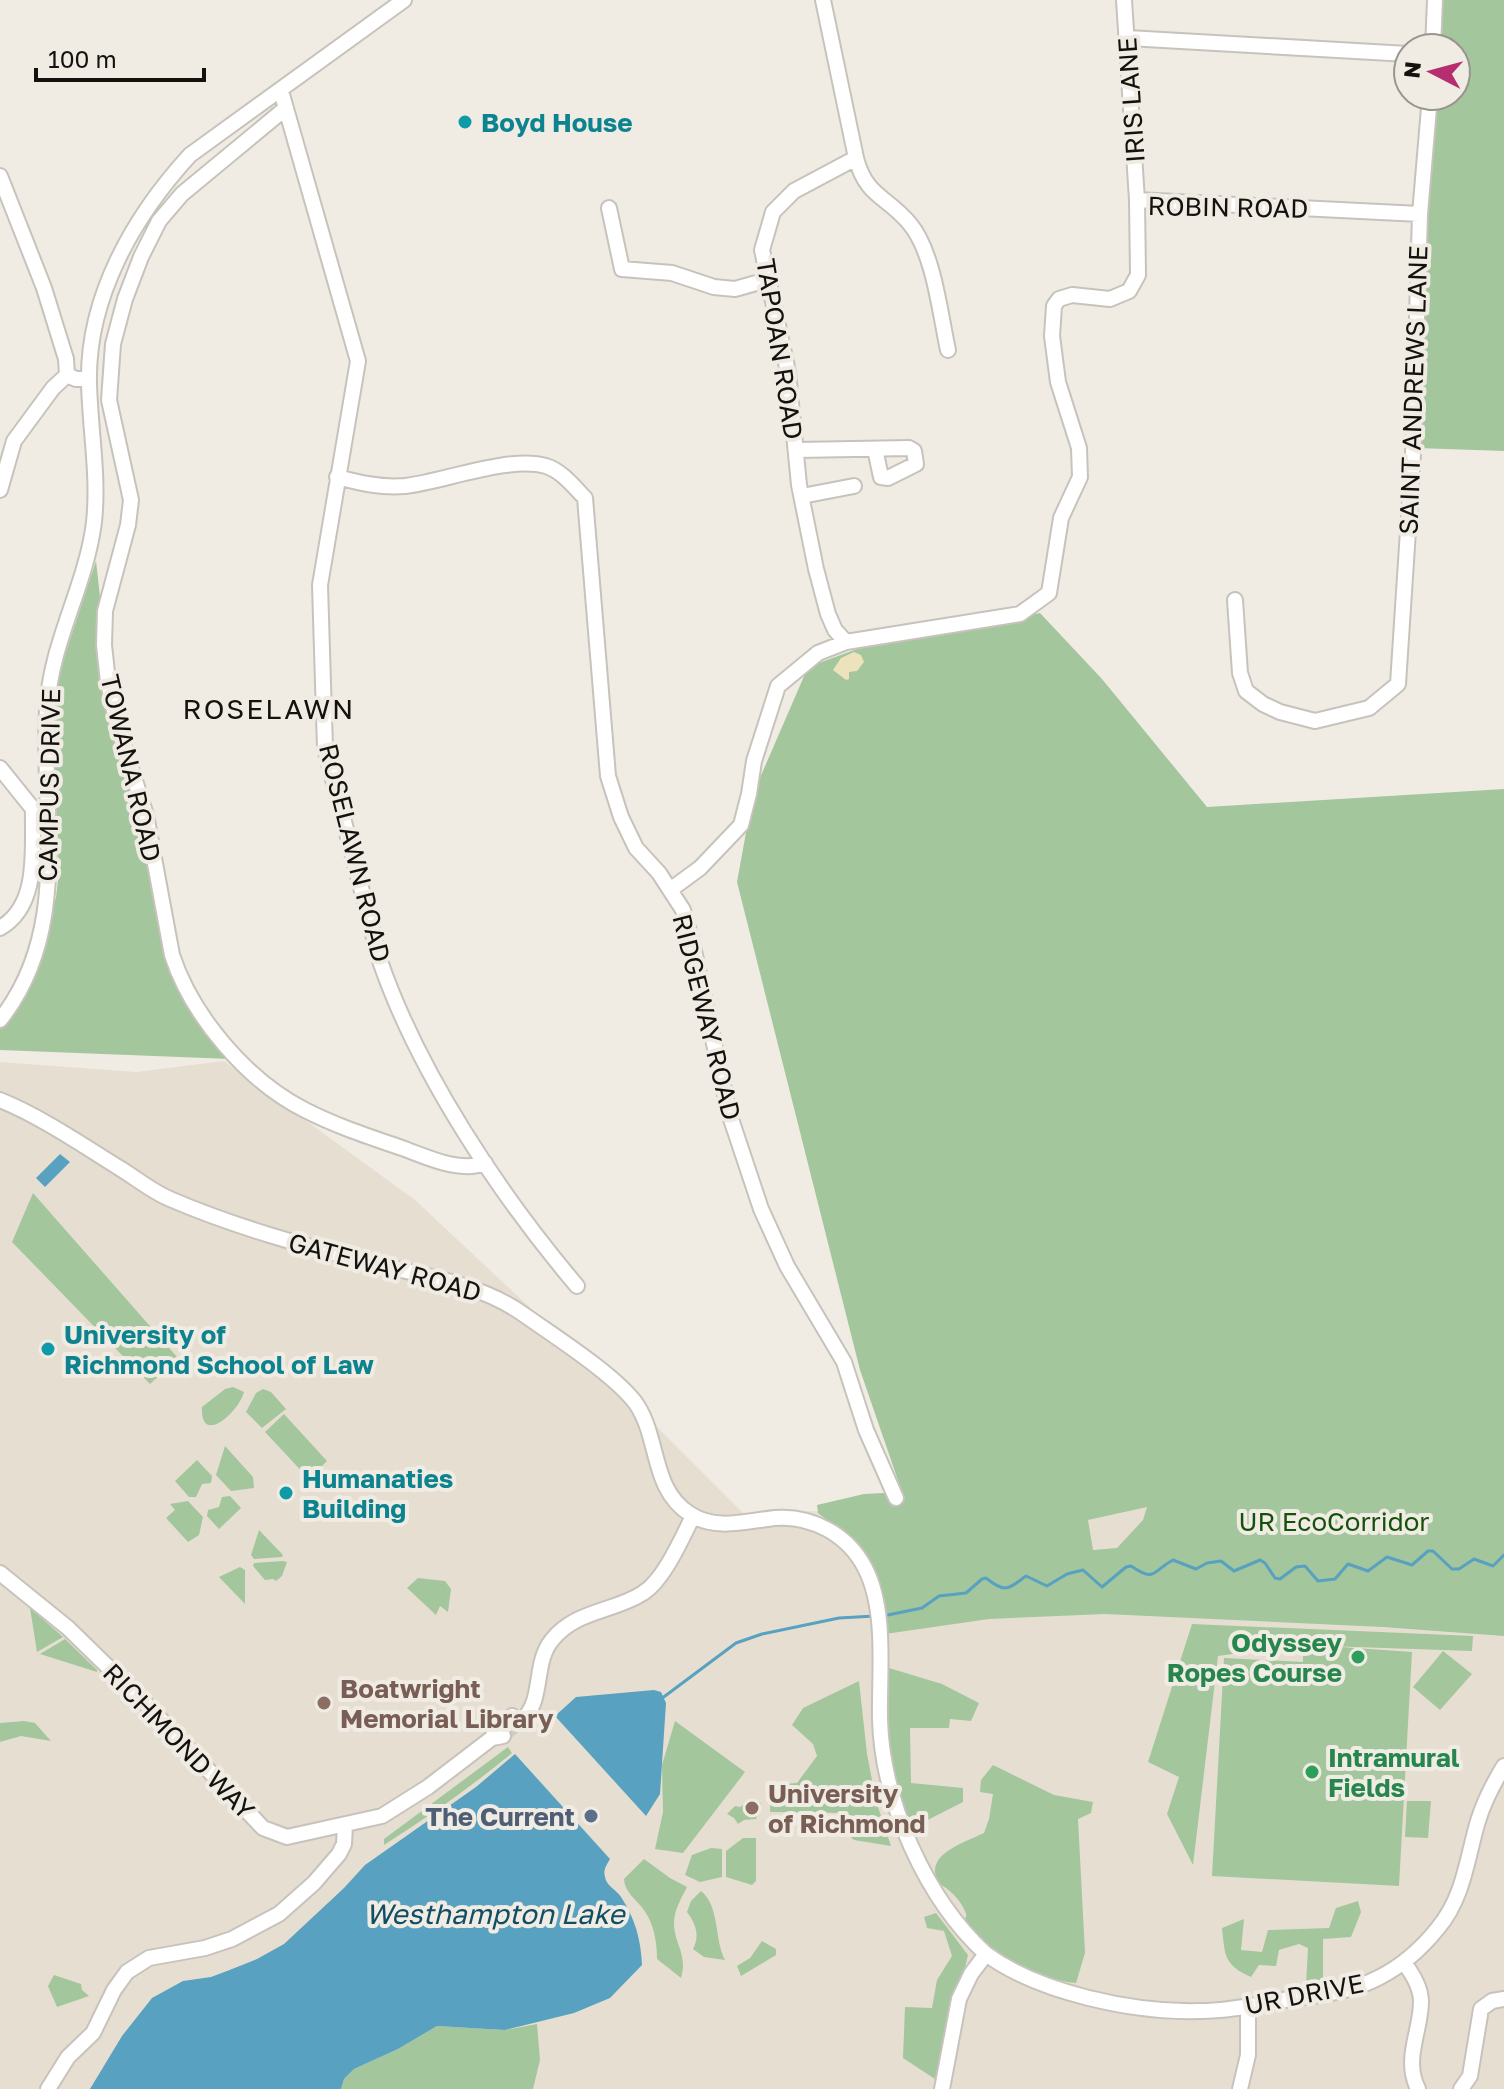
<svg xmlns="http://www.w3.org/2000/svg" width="1504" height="2089" viewBox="0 0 1504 2089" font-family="'Golos Text',sans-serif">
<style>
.built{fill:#e6dfd1}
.green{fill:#a3c69d;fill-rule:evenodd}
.sand{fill:#ece3bd}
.water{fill:#58a1c0}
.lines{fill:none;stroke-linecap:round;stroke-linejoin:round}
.stream{stroke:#58a1c0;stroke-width:3}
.street-tunnel{stroke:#cfcbc4;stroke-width:14;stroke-dasharray:14 7;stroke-linecap:butt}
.street-casing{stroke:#c7c3bc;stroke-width:18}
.street{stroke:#fff;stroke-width:14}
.culture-dot{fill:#0f9aa8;stroke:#f0ece4;stroke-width:3}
.leisure-dot{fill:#2e9e5b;stroke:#f0ece4;stroke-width:3}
.education-dot{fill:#8d6e63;stroke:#f0ece4;stroke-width:3}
.service-dot{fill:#5c6f8a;stroke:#f0ece4;stroke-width:3}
.labels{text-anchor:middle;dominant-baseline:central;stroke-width:8;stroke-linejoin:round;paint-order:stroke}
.street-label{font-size:26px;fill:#13120f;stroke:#f0ece4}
.culture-label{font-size:26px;font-weight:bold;fill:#0d838f;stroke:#f0ece4;text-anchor:start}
.park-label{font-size:26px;fill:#16510c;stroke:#f0ece4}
.leisure-label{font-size:26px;font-weight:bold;fill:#27864d;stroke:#f0ece4;text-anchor:end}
.education-label{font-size:26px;font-weight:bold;fill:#785e54;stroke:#f0ece4;text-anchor:start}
.service-label{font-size:26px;font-weight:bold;fill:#4e5e75;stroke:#f0ece4;text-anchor:end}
.neighbourhood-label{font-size:28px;letter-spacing:2px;fill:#13120f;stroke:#f0ece4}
.water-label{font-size:28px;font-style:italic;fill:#114e64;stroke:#f0ece4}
</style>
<rect width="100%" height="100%" fill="#f0ece4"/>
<path class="built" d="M 224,1061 L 415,1200 L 650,1420 L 744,1514 L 819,1511 L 1504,1428 L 1504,2089 L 0,2089 L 0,1062 L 136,1072 Z"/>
<path class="green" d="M 1441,0 L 1504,0 L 1504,451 L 1416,448 L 1426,215 L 1435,96 L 1456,96 L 1456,48 L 1439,48 Z
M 96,561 L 114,721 L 138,811 L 177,981 L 231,1059 L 0,1050 L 0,1017 L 33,973 L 56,897 L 59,872 L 52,738 L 60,670 Z
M 1040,613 L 1102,679 L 1207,807 L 1504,789 L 1504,1636 L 1383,1627 L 1105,1614 L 989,1619 L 885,1634 C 875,1564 876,1556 818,1513 L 817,1505 L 864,1494 L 902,1492 L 860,1370 L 737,882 L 753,794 L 808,667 L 857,649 ZM 1147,1507 L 1143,1520 L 1117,1548 L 1093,1550 L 1088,1520 Z
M 33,1193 L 178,1358 L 150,1384 L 12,1242 Z
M 233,1387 L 244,1392 C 239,1412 200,1447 202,1407 L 225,1389 Z
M 263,1389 L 271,1392 L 286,1409 L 262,1428 L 246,1412 L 256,1393 Z
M 284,1414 L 327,1461 L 309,1479 L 265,1432 Z
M 225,1446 L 253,1477 L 254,1488 L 231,1491 L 216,1475 Z
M 197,1460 L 212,1476 L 211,1483 L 202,1484 L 196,1497 L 189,1497 L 175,1481 Z
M 230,1496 L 241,1508 L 219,1529 L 207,1516 L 208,1510 L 219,1507 L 222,1497 Z
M 188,1501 L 203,1517 L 199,1535 L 188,1542 L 166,1518 L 175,1510 L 170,1504 Z
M 259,1530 L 283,1555 L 282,1557 L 254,1559 L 251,1555 Z
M 283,1561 L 287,1562 L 282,1576 L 276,1581 L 273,1579 L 265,1580 L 253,1566 L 254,1563 Z
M 240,1567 L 245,1570 L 245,1604 L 219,1577 Z
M 418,1578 L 445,1581 L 451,1589 L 448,1612 L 440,1606 L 436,1615 L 407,1588 Z
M 30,1608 L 63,1637 L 37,1652 Z
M 1192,1624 L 1473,1636 L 1472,1651 L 1326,1646 L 1412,1652 L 1399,1886 L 1212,1876 L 1224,1658 L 1303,1662 L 1303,1644 L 1218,1656 L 1193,1865 L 1167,1814 L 1179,1777 L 1148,1762 Z
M 65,1639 L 97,1670 L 97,1672 L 40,1654 Z
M 1443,1651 L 1472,1674 L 1440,1710 L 1413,1687 Z
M 889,1668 L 942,1684 L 979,1703 L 971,1721 L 950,1719 L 949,1728 L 910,1728 L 911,1783 L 963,1788 L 963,1802 L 912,1828 C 888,1786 879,1715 889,1668 Z
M 859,1681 L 867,1754 L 876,1801 L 891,1846 L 854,1840 L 847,1834 L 847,1813 L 770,1812 L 771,1785 L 797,1783 L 817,1756 L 813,1744 L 792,1725 L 803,1708 Z
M 24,1721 L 35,1723 L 51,1741 L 21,1736 L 0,1742 L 0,1723 Z
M 675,1721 L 745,1772 L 683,1853 L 655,1849 L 663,1812 L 662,1765 Z
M 508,1747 L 512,1753 C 471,1787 428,1817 384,1845 L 384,1839 Z
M 993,1765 L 1054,1795 L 1093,1802 L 1091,1813 L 1078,1819 L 1085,1953 L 1076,1983 C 1042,1980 984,1956 967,1923 C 962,1913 969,1922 965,1911 C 961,1901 949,1888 939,1884 C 922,1855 963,1843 984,1833 L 989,1819 L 993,1794 L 980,1792 L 981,1780 Z
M 752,1800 L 761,1803 L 756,1819 L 744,1820 L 738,1824 L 734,1818 L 727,1814 L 735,1806 L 740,1807 Z
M 1407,1801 L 1431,1801 L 1428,1838 L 1405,1837 Z
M 743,1838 L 756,1838 L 756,1881 L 752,1885 L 726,1877 L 726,1851 Z
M 711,1848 L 722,1849 L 722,1877 L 700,1882 L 685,1875 L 692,1855 Z
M 644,1859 L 670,1878 L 687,1887 C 681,1899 674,1910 674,1923 C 674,1944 688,1954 681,1978 L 657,1959 C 657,1942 654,1924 644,1910 C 636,1899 625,1893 624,1879 Z
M 701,1891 C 720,1906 714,1939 725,1960 L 704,1957 L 693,1949 C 700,1936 696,1924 687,1912 L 691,1901 Z
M 1358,1901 L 1361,1912 L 1351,1937 L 1323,1939 L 1323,1985 L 1306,1985 L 1308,1948 L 1299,1944 L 1279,1950 L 1276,1966 L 1259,1965 L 1251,1977 C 1224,1965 1225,1956 1222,1928 L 1244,1919 L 1241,1950 L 1262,1952 L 1268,1930 L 1329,1928 L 1336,1908 Z
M 936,1913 L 968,1955 L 938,2081 L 903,2058 L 905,2007 L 932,2008 L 937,1980 L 952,1956 L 944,1931 L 927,1928 L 924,1917 Z
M 762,1941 L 776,1949 L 776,1955 L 741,1976 L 737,1966 L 750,1958 Z
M 54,1975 L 81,1984 L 82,1990 L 89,1996 L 57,2007 L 48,1986 Z
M 537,2024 L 540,2060 L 533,2089 L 341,2089 L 344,2079 L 354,2069 L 398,2049 L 437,2026 L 505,2030 Z"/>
<path class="sand" d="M 854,652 L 861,655 L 864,662 L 857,671 L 849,672 L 849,679 L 846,680 L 833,670 L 841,658 Z"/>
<path class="water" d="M 60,1154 L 70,1162 L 45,1187 L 36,1178 Z
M 654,1690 L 661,1692 L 666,1703 L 660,1794 L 646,1816 L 555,1716 L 576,1697 Z
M 515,1754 L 610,1859 C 606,1866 603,1870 605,1877 C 607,1887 616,1889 621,1897 C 635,1918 641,1940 642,1965 L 610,1998 L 574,2013 L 505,2030 L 437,2026 L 398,2049 L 354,2069 L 344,2079 L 341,2089 L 90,2089 L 122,2036 L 152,1998 L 183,1981 L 211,1977 L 227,1971 L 257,1959 L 284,1944 L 344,1888 L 365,1865 L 476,1787 Z"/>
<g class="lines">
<path class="stream" d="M 883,1616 L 922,1608 L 939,1596 L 966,1593 L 982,1579 L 986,1578 C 1006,1594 1008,1589 1026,1576 L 1047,1586 L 1067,1574 L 1083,1570 L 1102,1587 L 1126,1567 L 1131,1566 C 1156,1583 1152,1571 1173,1560 L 1196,1569 L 1207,1563 L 1221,1561 L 1234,1571 L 1260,1560 L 1265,1563 L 1275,1578 L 1280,1579 L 1296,1567 L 1305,1566 L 1318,1581 L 1335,1579 L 1348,1564 L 1368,1571 L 1387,1557 L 1412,1565 L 1428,1551 L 1433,1551 L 1452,1569 L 1459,1569 L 1474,1559 L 1493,1566 L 1504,1555
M 661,1699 L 736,1643 L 762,1634 L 839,1618 L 875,1616"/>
<path class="street-tunnel" d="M 503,1736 L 523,1719"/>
<g class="street-casing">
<path id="street" d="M 823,0 L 856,158 L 794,191 L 773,212 L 762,250 L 788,372 L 799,485 L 816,569 L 828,614 L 835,630 L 846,642
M 1128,38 L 1408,54
M 1433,48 L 1435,0
M 281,91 L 358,361 L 320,585 L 325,748 L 380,961 C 419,1074 500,1195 577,1286
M 286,108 L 182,194 L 159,221 L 141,257 L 125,299 L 113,344 L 109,400 L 131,500 L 128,525 L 105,611 L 104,645 L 108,682 L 117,724 L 146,815 L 172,955 C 192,1016 247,1081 305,1110 C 336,1126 370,1137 402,1148 C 427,1157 459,1173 485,1163
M 856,158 C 866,197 887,196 910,224 C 934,253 940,314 948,350
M 0,176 L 44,288 L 66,359 L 67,375 L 76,379 L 89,379
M 1137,200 L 1420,214
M 609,208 L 622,269 L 672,273 L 714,287 L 735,289 L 767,280
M 797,450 L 909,448 L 914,451 L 916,464 L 888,478 L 881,477 L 875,449
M 337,477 C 360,483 381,488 405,486 C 442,482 511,455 546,466 C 562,471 574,487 585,498 L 608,776 L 621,817 L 636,848 L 659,873 L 683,910 L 693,946 L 729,1113 L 761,1209 L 787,1266 L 844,1362 L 866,1430 L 896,1498
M 0,490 L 14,441 L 53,388 L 67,375
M 802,496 L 854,486
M 1235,600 L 1240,673 L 1246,691 L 1263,704 L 1280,712 L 1315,721 L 1369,708 L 1398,684 L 1413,454 L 1420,214 L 1430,96
M 0,768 L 33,809 C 32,849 40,905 0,928
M 670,890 L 700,868 L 741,825 L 749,794 L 754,761 L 778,686 L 818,653 L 846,642 L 1020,614 L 1049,593 L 1061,518 L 1080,477 L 1079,448 L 1058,382 L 1052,336 L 1054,306 L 1059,299 L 1072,295 L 1110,299 L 1129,291 L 1138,275 L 1137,200 L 1124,0
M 0,1020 C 72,929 41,817 47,710 C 50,643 86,587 94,522 C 99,476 90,429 89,383 C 87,297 134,216 190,155 L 404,0
M 0,1100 C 40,1116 84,1146 121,1169 C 137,1179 153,1192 170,1199 C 235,1227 304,1246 372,1263 C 423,1276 479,1283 523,1314 C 554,1336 617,1376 637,1405 C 660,1441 651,1489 690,1514 C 716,1531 746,1521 775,1518 C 812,1515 848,1535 865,1568 C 887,1610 879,1673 880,1719 C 882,1801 926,1899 986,1954 L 971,1974 L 959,1999 L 942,2089
M 0,1573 L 68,1628 L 146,1704 L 263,1828 L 287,1837 L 382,1816 L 428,1787 L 492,1738 L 503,1736
M 523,1719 C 544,1700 533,1663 552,1640 C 576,1610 614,1612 643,1593 C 664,1580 682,1538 693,1516
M 492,1738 L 497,1728 L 512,1716
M 986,1954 C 1039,1993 1134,2013 1200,2011 C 1230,2011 1260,2004 1290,1999 C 1320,1995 1351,1992 1378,1978 C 1402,1966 1422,1948 1438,1928 C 1464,1897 1467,1858 1478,1821 C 1484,1801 1493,1784 1504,1766
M 1404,1962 C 1412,1974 1421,1987 1421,2002 C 1421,2031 1403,2059 1418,2089
M 48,2089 L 68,2057 L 93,2033 L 114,1990 L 127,1972 L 149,1958 L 205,1948 L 232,1939 L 279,1914 L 314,1883 L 339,1854 L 344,1844 L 345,1825
M 1240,2089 L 1248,2055 L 1248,2006
M 1461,2089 L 1470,2076 L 1481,2009 L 1492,2001 L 1504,1999"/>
</g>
<use href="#street" class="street"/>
</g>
<g class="culture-dot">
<circle cx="465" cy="122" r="8"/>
<circle cx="48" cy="1349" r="8"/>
<circle cx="286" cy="1493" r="8"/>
</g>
<g class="leisure-dot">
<circle cx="1358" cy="1657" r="8"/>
<circle cx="1312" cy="1772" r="8"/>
</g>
<g class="education-dot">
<circle cx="324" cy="1703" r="8"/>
<circle cx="752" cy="1808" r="8"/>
</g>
<circle class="service-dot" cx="591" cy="1816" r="8"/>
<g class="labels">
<g class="street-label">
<text transform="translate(1131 100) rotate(-94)">IRIS LANE</text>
<text transform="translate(1228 207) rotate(1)">ROBIN ROAD</text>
<text transform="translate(780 349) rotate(81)">TAPOAN ROAD</text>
<text transform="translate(1413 390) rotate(-88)">SAINT ANDREWS LANE</text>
<text transform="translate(131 768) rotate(77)">TOWANA ROAD</text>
<text transform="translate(49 785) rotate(-89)">CAMPUS DRIVE</text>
<text transform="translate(355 853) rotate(76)">ROSELAWN ROAD</text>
<text transform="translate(707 1017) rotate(76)">RIDGEWAY ROAD</text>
<text transform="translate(385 1267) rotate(15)">GATEWAY ROAD</text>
<text transform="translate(179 1741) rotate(46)">RICHMOND WAY</text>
<text transform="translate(1304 1994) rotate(-11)">UR DRIVE</text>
</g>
<g class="culture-label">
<text x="481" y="122">Boyd House</text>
<text x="64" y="1334">University of<tspan x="64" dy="30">Richmond School of Law</tspan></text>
<text x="302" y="1478">Humanaties<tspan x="302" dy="30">Building</tspan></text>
</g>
<g class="park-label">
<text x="1334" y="1521">UR EcoCorridor</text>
</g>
<g class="leisure-label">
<text x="1342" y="1642">Odyssey<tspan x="1342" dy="30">Ropes Course</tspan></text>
<text x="1328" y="1757" text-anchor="start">Intramural<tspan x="1328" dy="30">Fields</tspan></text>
</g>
<g class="education-label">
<text x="340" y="1688">Boatwright<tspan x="340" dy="30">Memorial Library</tspan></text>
<text x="768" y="1793">University<tspan x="768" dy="30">of Richmond</tspan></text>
</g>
<g class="service-label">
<text x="575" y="1816">The Current</text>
</g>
<g class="neighbourhood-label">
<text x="269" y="708">ROSELAWN</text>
</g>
<g class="water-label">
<text x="495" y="1913">Westhampton Lake</text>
</g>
</g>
<g transform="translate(1432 72) rotate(276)"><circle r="38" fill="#f0ece4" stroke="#98958f" stroke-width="2"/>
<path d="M0-6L14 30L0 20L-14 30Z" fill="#b62e6f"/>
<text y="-12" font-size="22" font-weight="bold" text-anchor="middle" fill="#13120f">N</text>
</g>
<path d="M36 68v12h168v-12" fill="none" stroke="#13120f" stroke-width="4"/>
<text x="48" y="68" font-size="24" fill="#13120f" stroke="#f0ece4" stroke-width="6" paint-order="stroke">100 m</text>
</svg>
